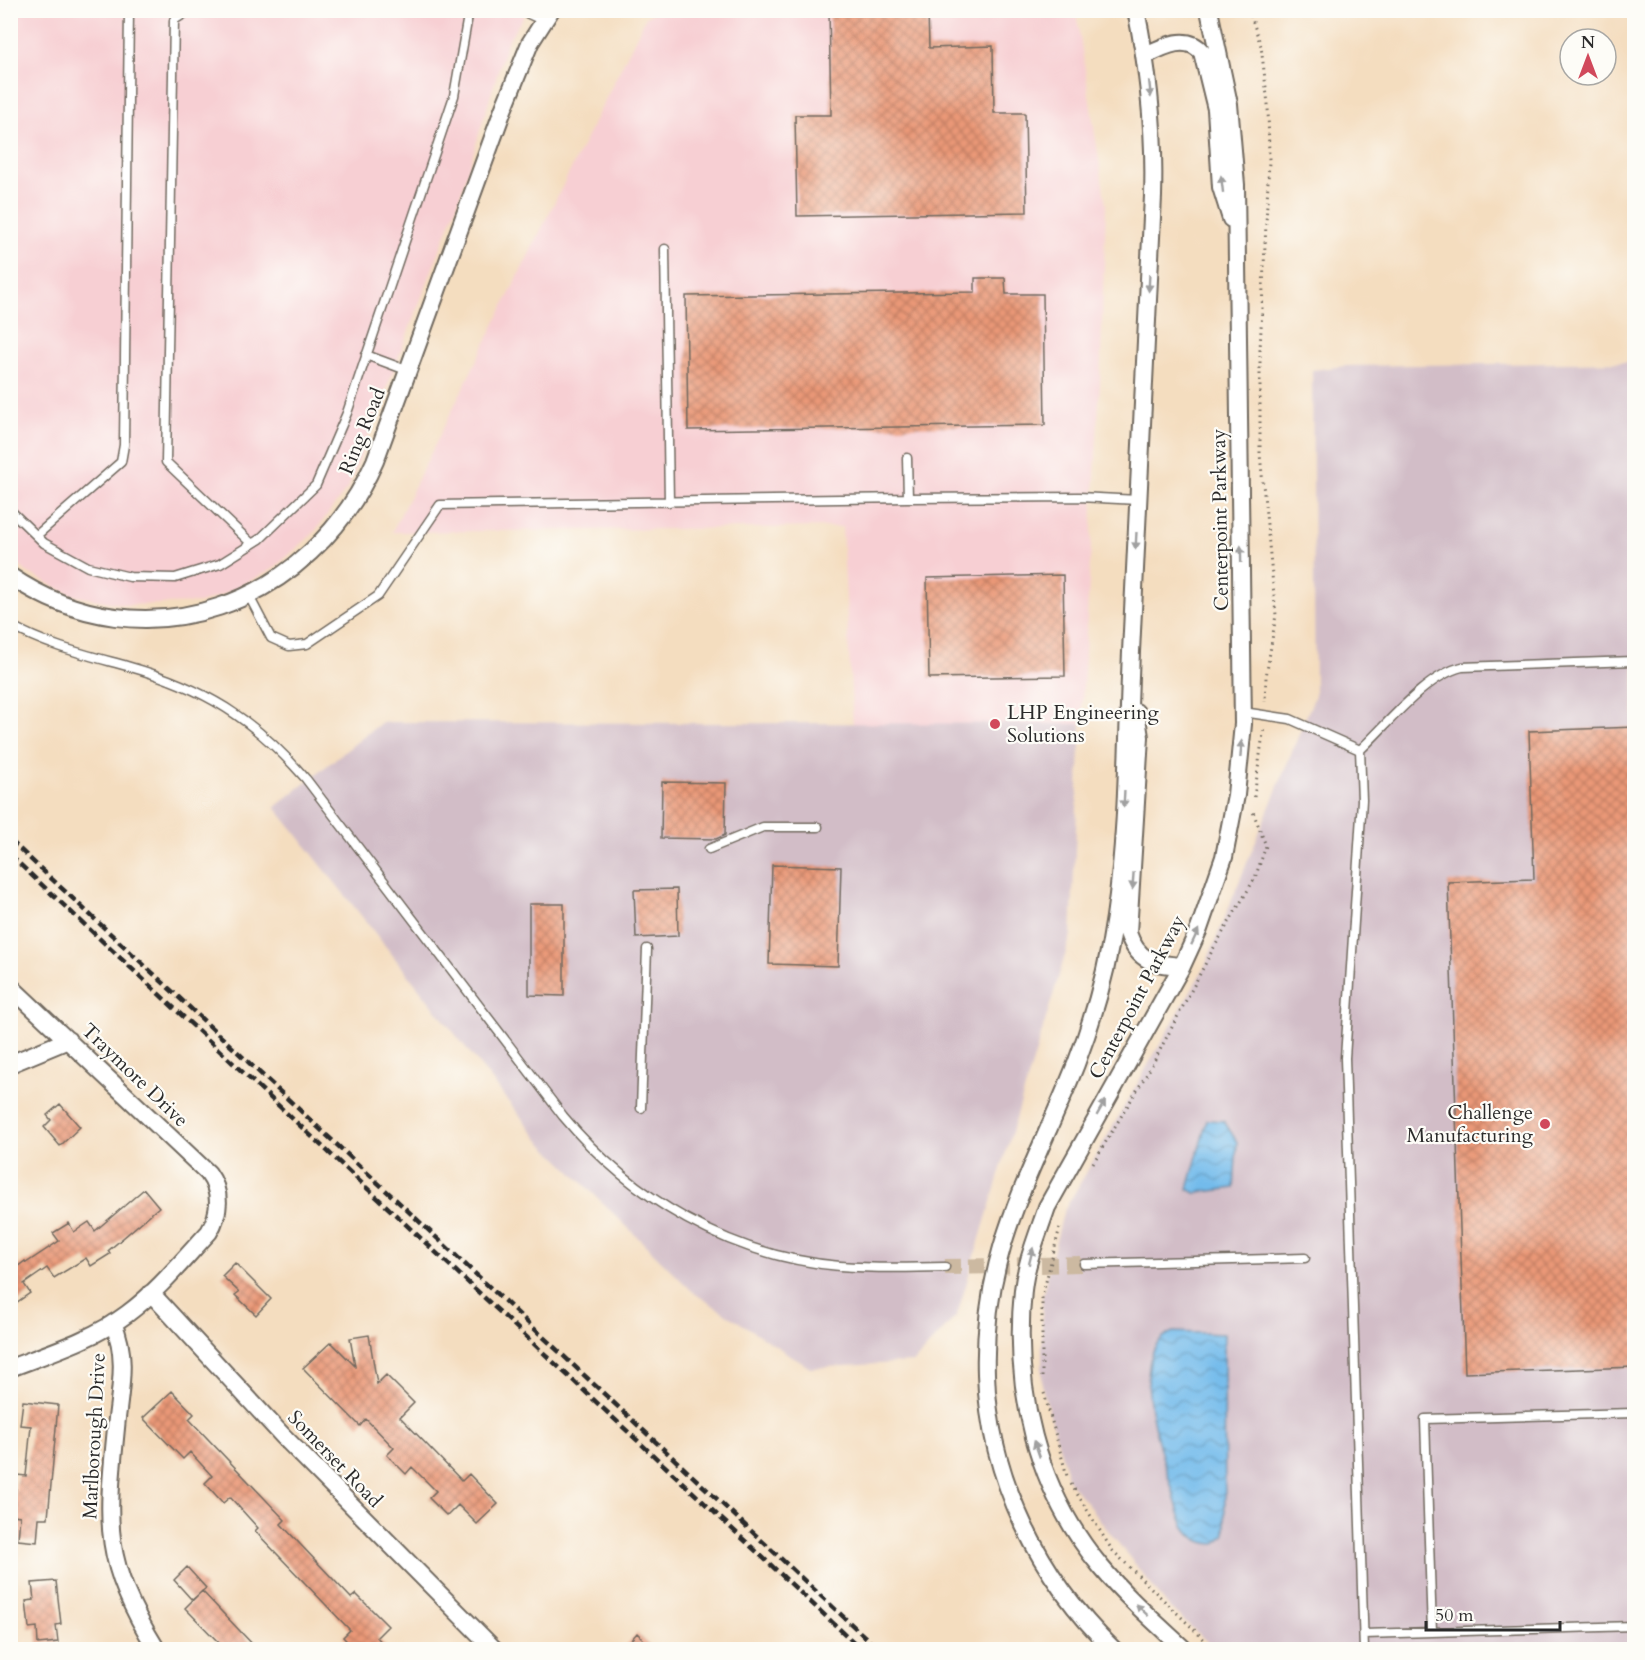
<svg xmlns="http://www.w3.org/2000/svg" width="1645" height="1660" viewBox="0 0 1645 1660" font-family="Cardo,serif">
<style>
.built{fill:#f7cfd3}
.industrial{fill:#d2bdc7}
.water{fill:url(#water-waves);stroke:#4f738b;stroke-width:1.5}
.building{fill:url(#building-cross-hatch)}
.lines{fill:none;stroke-linecap:round;stroke-linejoin:round}
.minor-tunnel{stroke:#ccb9a1;stroke-width:16;stroke-dasharray:16 8;stroke-linecap:butt}
.service-casing{stroke:#71695f;stroke-width:11}
.minor-casing{stroke:#71695f;stroke-width:20}
.path{stroke:#71695f;stroke-width:3;stroke-dasharray:1.5 4.5;stroke-linecap:butt}
.service{stroke:#fff;stroke-width:8}
.minor{stroke:#fff;stroke-width:16}
.rail{stroke:#2b2b2b;stroke-width:4.5;stroke-dasharray:9 4.5;stroke-linecap:butt}
.oneway{fill:#a0a0a0}
.poi-dot{fill:#d1495b;stroke:#fdfcf7;stroke-width:2}
.labels{text-anchor:middle;dominant-baseline:central;stroke-width:4.5;stroke-linejoin:round;paint-order:stroke}
.street-label{font-size:20px;fill:#2b2b2b;stroke:#fdfcf7}
.poi-label{font-size:20px;fill:#2b2b2b;stroke:#fdfcf7;text-anchor:start}
</style>
<defs>
<pattern id="water-waves" width="16" height="10" patternUnits="userSpaceOnUse" patternTransform="scale(1.5)"><rect width="16" height="10" fill="#73bbeb"/><path d="M0 5q4-4 8 0t8 0" fill="none" stroke="#5f98bf"/></pattern>
<pattern id="building-cross-hatch" width="8" height="8" patternUnits="userSpaceOnUse" patternTransform="scale(1.5)"><rect width="8" height="8" fill="#ea9877"/><path d="M0 0l8 8M0 8l8-8" fill="none" stroke="#be7c62"/></pattern>
</defs>
<rect width="100%" height="100%" fill="#fdfcf7"/>
<filter id="ink" filterUnits="userSpaceOnUse"><feTurbulence type="fractalNoise" baseFrequency=".0167" numOctaves="2"/><feDisplacementMap in="SourceGraphic" scale="12" xChannelSelector="R" yChannelSelector="G"/><feConvolveMatrix kernelMatrix="1 2 1 2 8 2 1 2 1" color-interpolation-filters="sRGB"/></filter>
<filter id="wash" filterUnits="userSpaceOnUse"><feTurbulence type="fractalNoise" baseFrequency=".008" numOctaves="4" result="noise"/><feDisplacementMap in="SourceGraphic" scale="24" xChannelSelector="R" yChannelSelector="G"/><feGaussianBlur stdDeviation="1.35" result="paint"/><feColorMatrix in="noise" values="0 0 0 0 0 0 0 0 0 0 0 0 0 0 0 0 0 1.4 0 .05"/><feComposite in="paint" operator="in"/></filter>
<g filter="url(#wash)">
<rect width="100%" height="100%" fill="#f4ddbf"/>
<path class="built" d="M 658,10 L 1076,11 L 1106,205 L 1100,383 L 1081,724 L 853,724 L 842,527 L 392,532 L 646,17 Z
M 10,11 L 527,11 L 507,42 L 459,200 L 349,486 L 313,534 L 273,569 L 222,595 L 200,603 L 126,605 L 71,595 L 27,572 L 11,559 Z"/>
<path class="industrial" d="M 1634,362 L 1634,1649 L 1215,1649 L 1168,1606 L 1069,1481 L 1042,1387 L 1042,1297 L 1063,1213 L 1205,966 L 1315,695 L 1312,370 L 1346,366 Z
M 382,722 L 1081,724 L 1071,935 L 957,1315 L 914,1362 L 810,1368 L 694,1293 L 540,1141 L 275,807 Z"/>
<path class="water" d="M 1207,1120 L 1224,1121 L 1237,1142 L 1234,1188 L 1195,1193 L 1188,1189 Z
M 1173,1332 L 1224,1334 L 1225,1534 L 1216,1544 C 1202,1544 1193,1539 1185,1527 C 1178,1516 1176,1500 1172,1488 C 1161,1454 1124,1348 1173,1332 Z"/>
<g id="blocks">
<path class="building" d="M 829,10 L 928,10 L 929,48 L 993,46 L 994,113 L 1025,113 L 1027,212 L 797,216 L 795,115 L 831,115 Z
M 975,278 L 1005,278 L 1006,294 L 1043,294 L 1045,425 L 688,430 L 686,296 L 975,292 Z
M 1063,575 L 1065,676 L 929,678 L 927,578 Z
M 1635,727 L 1635,1367 L 1465,1373 L 1448,882 L 1534,879 L 1529,731 Z
M 662,782 L 726,783 L 725,835 L 716,839 L 661,838 Z
M 772,865 L 841,867 L 838,966 L 769,964 Z
M 677,889 L 678,936 L 636,938 L 634,890 Z
M 529,904 L 564,904 L 564,996 L 529,995 Z
M 60,1104 L 80,1127 L 60,1146 L 44,1127 L 51,1120 L 47,1115 Z
M 144,1189 L 159,1207 L 108,1251 L 110,1254 L 91,1266 L 86,1258 L 54,1278 L 47,1268 L 24,1284 L 30,1293 L 10,1307 L 10,1267 L 13,1270 L 25,1261 L 26,1263 L 59,1241 L 53,1233 L 69,1223 L 74,1232 L 89,1222 L 95,1231 Z
M 235,1263 L 271,1299 L 256,1315 L 235,1295 L 239,1292 L 222,1276 Z
M 369,1335 L 377,1384 L 386,1375 L 414,1403 L 400,1417 L 462,1481 L 469,1474 L 498,1504 L 477,1524 L 458,1505 L 447,1516 L 429,1498 L 436,1491 L 412,1467 L 406,1474 L 387,1455 L 394,1448 L 366,1419 L 360,1426 L 303,1368 L 331,1342 L 355,1366 L 350,1338 Z
M 172,1391 L 194,1414 L 189,1419 L 285,1520 L 281,1524 L 351,1598 L 356,1594 L 388,1626 L 377,1637 L 388,1650 L 355,1650 L 343,1637 L 350,1630 L 255,1531 L 258,1528 L 230,1497 L 223,1503 L 205,1483 L 212,1476 L 190,1452 L 183,1459 L 143,1418 Z
M 23,1401 L 58,1405 L 48,1518 L 39,1518 L 37,1542 L 18,1540 L 20,1516 L 13,1515 L 17,1475 L 26,1476 L 31,1426 L 20,1425 Z
M 187,1567 L 206,1588 L 192,1600 L 174,1580 Z
M 56,1581 L 61,1624 L 56,1625 L 58,1642 L 38,1644 L 37,1627 L 29,1628 L 26,1601 L 34,1600 L 32,1583 Z
M 202,1591 L 258,1650 L 226,1650 L 185,1608 Z
M 637,1633 L 654,1650 L 622,1650 Z"/>
</g>
</g>
<g filter="url(#ink)">
<use href="#blocks" fill-opacity="0" stroke="#71695f" stroke-width="1.5"/>
<g class="lines">
<path class="minor-tunnel" d="M 945,1267 L 1084,1264"/>
<g class="service-casing">
<path id="service" d="M 190,10 L 174,20 L 166,462 L 252,544
M 520,10 L 544,21
M 665,249 L 669,502
M 366,355 L 409,371
M 907,458 L 908,498
M 10,510 L 44,543 L 88,567 L 130,577 L 175,578 L 220,564 L 260,539 L 316,485 L 347,413 L 454,96 L 469,10
M 37,535 L 121,462 L 124,445 L 129,10
M 249,596 L 271,638 L 289,646 L 307,644 L 378,596 L 440,505 L 908,498 L 1079,497 L 1138,500
M 10,625 C 47,646 87,655 127,666 C 205,688 253,718 306,779 L 563,1116 C 632,1199 731,1257 840,1266 C 875,1269 910,1268 945,1267
M 1243,712 L 1290,719 L 1360,750 L 1362,800 L 1345,1058 L 1364,1650
M 1360,750 C 1388,724 1425,676 1462,667 L 1634,661
M 709,849 L 763,827 L 818,827
M 641,1108 L 647,949
M 1084,1264 L 1305,1258
M 1432,1632 L 1425,1419 L 1634,1413
M 1364,1634 L 1634,1626"/>
</g>
<g class="minor-casing">
<path id="minor" d="M 1146,55 C 1164,46 1187,34 1202,52 L 1216,109 L 1221,187 L 1231,219
M 10,576 C 145,668 312,604 375,461 L 503,110 L 530,43 L 551,10
M 1136,712 L 1140,737 L 1128,933 C 1138,962 1154,964 1182,966
M 10,986 L 208,1173 C 222,1192 220,1213 209,1232 C 183,1260 158,1291 127,1314 C 94,1339 49,1353 10,1368
M 10,1064 L 68,1040
M 151,1293 L 283,1436 L 495,1650
M 113,1323 C 127,1354 121,1385 117,1418 C 107,1521 100,1558 157,1650
M 1114,1650 C 1040,1579 989,1478 986,1374 C 982,1249 1032,1175 1076,1064 C 1094,1017 1108,967 1115,917 C 1128,830 1127,740 1131,652 C 1138,500 1145,348 1153,196 C 1155,133 1149,73 1136,10
M 1185,1650 C 1156,1623 1126,1597 1101,1567 C 1036,1489 1013,1389 1023,1290 C 1026,1262 1038,1234 1047,1207 L 1182,966 L 1199,929 L 1224,857 L 1236,795 L 1243,724 L 1236,185 L 1229,104 L 1209,10"/>
</g>
<path class="path" d="M 1249,10 L 1261,46 L 1268,104 L 1269,161 L 1260,350 L 1260,454 L 1276,615 L 1266,677 L 1265,702
M 1254,797 L 1264,727
M 1093,1163 L 1151,1067 L 1212,951 L 1255,878 L 1266,846 L 1252,809
M 1042,1377 L 1042,1297 L 1060,1227
M 1044,1393 L 1067,1476
M 1071,1484 L 1112,1550 L 1215,1650"/>
<use href="#service" class="service"/>
<use href="#minor" class="minor"/>
<path class="rail" d="M 10,840 L 879,1650
M 10,855 L 862,1650"/>
</g>
<defs><path id="oneway-solid" d="M-6-.8H1V-3.2L6.5 0L1 3.2V.8H-6Z" transform="scale(1.5)"/></defs>
<g class="oneway">
<use href="#oneway-solid" transform="translate(1150 89) rotate(84)"/>
<use href="#oneway-solid" transform="translate(1222 184) rotate(-97)"/>
<use href="#oneway-solid" transform="translate(1149 283) rotate(93)"/>
<use href="#oneway-solid" transform="translate(1136 541) rotate(93)"/>
<use href="#oneway-solid" transform="translate(1241 554) rotate(-91)"/>
<use href="#oneway-solid" transform="translate(1241 749) rotate(-86)"/>
<use href="#oneway-solid" transform="translate(1124 799) rotate(93)"/>
<use href="#oneway-solid" transform="translate(1133 881) rotate(94)"/>
<use href="#oneway-solid" transform="translate(1195 937) rotate(-65)"/>
<use href="#oneway-solid" transform="translate(1101 1108) rotate(-60)"/>
<use href="#oneway-solid" transform="translate(1031 1256) rotate(-76)"/>
<use href="#oneway-solid" transform="translate(1037 1449) rotate(-109)"/>
<use href="#oneway-solid" transform="translate(1142 1610) rotate(-137)"/>
</g>
</g>
<g class="poi-dot">
<circle cx="995" cy="724" r="6"/>
<circle cx="1545" cy="1124" r="6"/>
</g>
<g class="labels">
<g class="street-label">
<text transform="translate(362 431) rotate(-68)">Ring Road</text>
<text transform="translate(1220 520) rotate(-91)">Centerpoint Parkway</text>
<text transform="translate(1137 997) rotate(-62)">Centerpoint Parkway</text>
<text transform="translate(135 1075) rotate(44)">Traymore Drive</text>
<text transform="translate(94 1436) rotate(-87)">Marlborough Drive</text>
<text transform="translate(335 1459) rotate(46)">Somerset Road</text>
</g>
<g class="poi-label">
<text x="1007" y="712">LHP Engineering<tspan x="1007" dy="23">Solutions</tspan></text>
<text x="1533" y="1112" text-anchor="end">Challenge<tspan x="1533" dy="23">Manufacturing</tspan></text>
</g>
</g>
<rect width="1645" height="1660" fill="none" stroke="#fdfcf7" stroke-width="36"/>
<g transform="translate(1588 57)"><circle r="28" fill="#fdfcf7" stroke="#a9a8a5" stroke-width="1.5"/>
<path d="M0-4.5L10 22L0 15L-10 22Z" fill="#d1495b"/>
<text y="-9" font-size="16" font-weight="bold" text-anchor="middle" fill="#2b2b2b">N</text>
</g>
<path d="M1426 1621v9h134v-9" fill="none" stroke="#2b2b2b" stroke-width="3"/>
<text x="1435" y="1621" font-size="18" fill="#2b2b2b" stroke="#fdfcf7" stroke-width="4.5" paint-order="stroke">50 m</text>
</svg>
